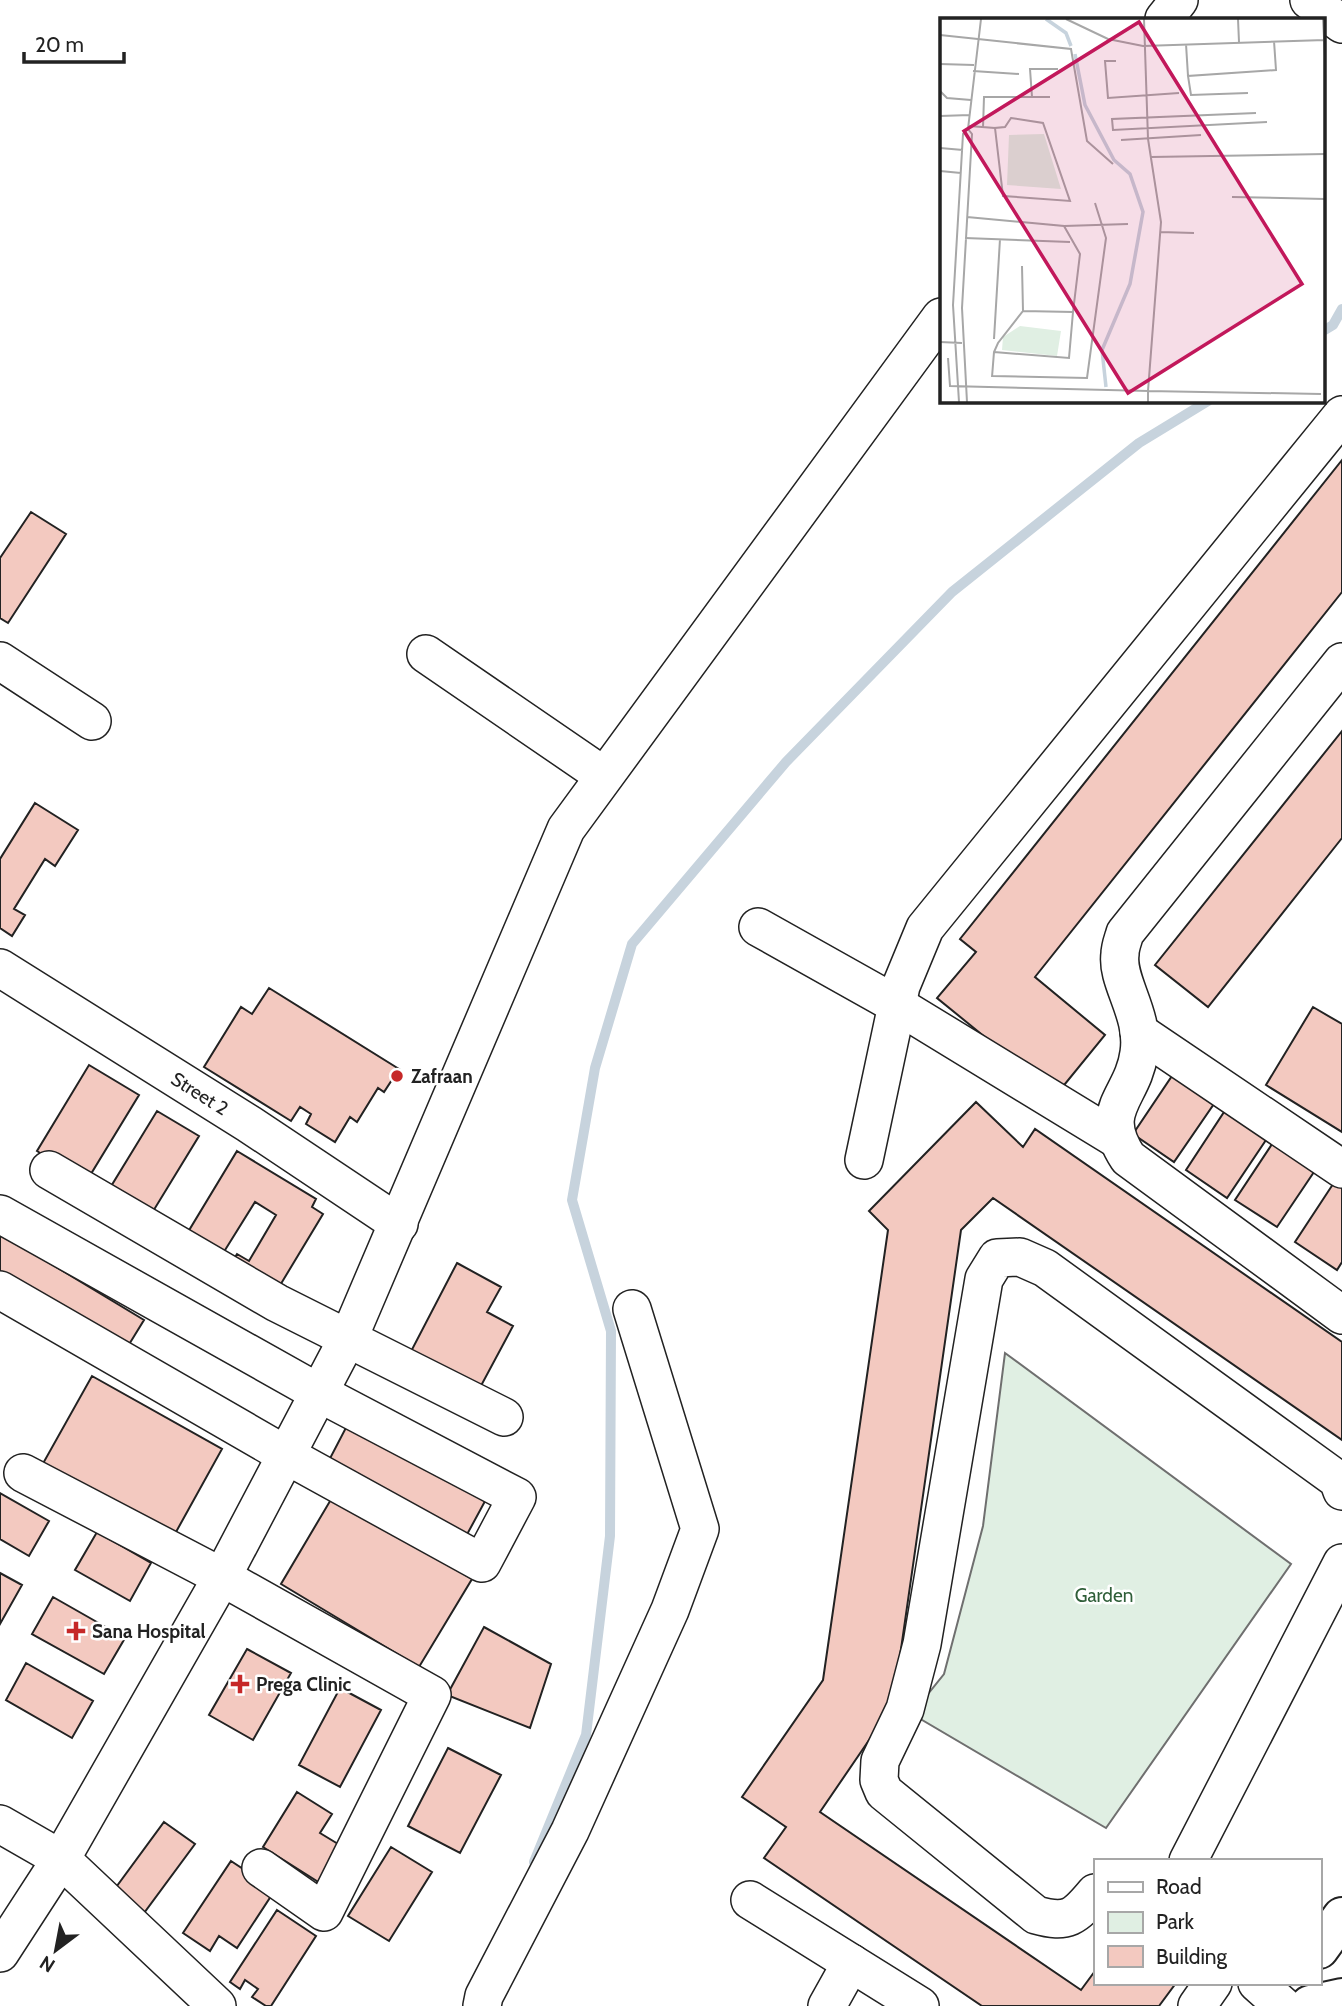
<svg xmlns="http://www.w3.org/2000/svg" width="1342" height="2006" viewBox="0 0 1342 2006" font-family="Cabin,sans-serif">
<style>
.green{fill:#e0efe3;stroke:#6f6f6f;stroke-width:2}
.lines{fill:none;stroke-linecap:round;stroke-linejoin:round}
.stream{stroke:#c7d3dd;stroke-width:10}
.building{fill:#f3c9c0;stroke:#222;stroke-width:2}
.minor-casing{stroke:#222;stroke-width:40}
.major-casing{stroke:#222;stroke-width:42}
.minor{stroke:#fff;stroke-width:37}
.major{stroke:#fff;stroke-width:38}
.poi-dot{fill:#c62828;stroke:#fff;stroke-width:2.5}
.labels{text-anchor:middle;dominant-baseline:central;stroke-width:5;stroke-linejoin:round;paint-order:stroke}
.poi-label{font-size:19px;font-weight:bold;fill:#222;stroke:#fff;text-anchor:start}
.street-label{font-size:19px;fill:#222;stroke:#fff}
.park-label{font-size:19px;fill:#2f5e38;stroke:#fff}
.inset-river{fill:none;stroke:#c7d3dd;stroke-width:3.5}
.inset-road{fill:none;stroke:#a7a7a7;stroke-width:2}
.view{fill:#c2185b;fill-opacity:0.15;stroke:#c2185b;stroke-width:3.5}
.inset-edge{fill:none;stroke:#222;stroke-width:3.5}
</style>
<rect width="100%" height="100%" fill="#fff"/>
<path class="green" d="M 1005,1353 L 1291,1564 L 1106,1828 L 912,1714 L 944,1674 L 983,1526 Z"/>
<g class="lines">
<path class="stream" d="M 1323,331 L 1333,325 L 1342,309
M 534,1862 L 586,1735 L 610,1536 L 611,1331 L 572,1200 L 595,1068 L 632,944 L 786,762 L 952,592 L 1139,443 L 1208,401"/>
</g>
<path class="building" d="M 1342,460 L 1342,592 L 1035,977 L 1105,1035 L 1056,1095 L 937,998 L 976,952 L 960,939 Z
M 31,512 L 66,534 L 8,623 L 0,618 L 0,558 Z
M 1342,731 L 1342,838 L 1208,1007 L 1155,965 Z
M 35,803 L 78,830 L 55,866 L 45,859 L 14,909 L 25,915 L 12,936 L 0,928 L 0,859 Z
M 269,988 L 399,1069 L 384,1092 L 378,1088 L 357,1122 L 350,1117 L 335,1142 L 306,1124 L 311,1114 L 300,1107 L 291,1121 L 204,1067 L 241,1007 L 252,1014 Z
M 1313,1007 L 1342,1024 L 1342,1132 L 1266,1085 Z
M 89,1065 L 139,1095 L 86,1182 L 37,1151 Z
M 1176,1070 L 1218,1098 L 1174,1162 L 1133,1134 Z
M 976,1102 L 1023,1147 L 1035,1129 L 1342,1342 L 1342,1440 L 993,1198 L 961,1230 L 893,1705 L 820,1812 L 1081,1990 L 1095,1971 L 1095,1983 L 1176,1983 L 1159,2006 L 982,2006 L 764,1858 L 786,1827 L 742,1797 L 823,1680 L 888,1230 L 869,1211 Z
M 1228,1106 L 1270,1134 L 1227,1198 L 1186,1170 Z
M 157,1111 L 199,1136 L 152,1213 L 110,1188 Z
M 1278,1135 L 1320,1163 L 1277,1227 L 1235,1200 Z
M 237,1151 L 316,1199 L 312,1207 L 323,1214 L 273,1297 L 227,1270 L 237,1254 L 249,1261 L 276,1215 L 255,1202 L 217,1263 L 182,1242 Z
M 1337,1178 L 1342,1181 L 1342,1262 L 1337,1270 L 1295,1242 Z
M 0,1233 L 144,1320 L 125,1351 L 0,1276 Z
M 457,1263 L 501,1287 L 487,1312 L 513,1326 L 475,1397 L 406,1361 Z
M 92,1376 L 222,1449 L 171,1541 L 41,1467 Z
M 351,1418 L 490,1492 L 464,1540 L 326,1466 Z
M 0,1493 L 49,1521 L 29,1556 L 0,1539 Z
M 333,1496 L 472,1579 L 419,1667 L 281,1584 Z
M 97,1532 L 151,1563 L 130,1601 L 75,1570 Z
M 0,1573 L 22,1585 L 0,1624 Z
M 53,1597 L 125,1638 L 104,1674 L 32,1634 Z
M 484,1627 L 551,1664 L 530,1728 L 447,1695 Z
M 247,1649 L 291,1673 L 253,1740 L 209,1715 Z
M 26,1663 L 93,1701 L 72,1738 L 6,1700 Z
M 340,1688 L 381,1710 L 340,1787 L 299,1765 Z
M 448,1748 L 501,1775 L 460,1853 L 408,1826 Z
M 297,1792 L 332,1814 L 320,1833 L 343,1847 L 320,1883 L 263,1847 Z
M 164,1822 L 195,1844 L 144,1913 L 114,1890 Z
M 391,1847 L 432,1872 L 389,1941 L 348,1916 Z
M 231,1861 L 275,1890 L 237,1948 L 219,1936 L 210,1951 L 183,1933 Z
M 277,1910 L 316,1936 L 271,2006 L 266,2006 L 252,1997 L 258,1989 L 245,1980 L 240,1989 L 230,1982 Z"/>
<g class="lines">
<g class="minor-casing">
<g id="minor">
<path d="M 1309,0 L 1342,24"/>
<path d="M 1164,19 L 1179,0"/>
<path d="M 426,654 L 604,776"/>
<path d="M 0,661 L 92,721"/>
<path d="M 1342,662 L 1125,933 C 1123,940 1120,947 1120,954 C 1116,982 1145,1014 1139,1053 C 1133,1098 1096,1109 1128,1158 L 1342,1315"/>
<path d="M 758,927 L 897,1005 L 1115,1138"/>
<path id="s1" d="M 0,968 L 249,1124 L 399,1224"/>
<path d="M 1139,1032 L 1342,1169"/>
<path d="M 864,1160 L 901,986 L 925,928 L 1342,415"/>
<path d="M 49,1170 L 277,1303 L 504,1417"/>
<path d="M 0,1214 L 319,1393 L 517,1497 L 482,1563 L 286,1455 L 0,1290"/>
<path d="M 23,1473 L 222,1577 L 432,1695 L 324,1912 L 261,1868"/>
<path d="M 0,1824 L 61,1859 L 217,2006"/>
<path d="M 1188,1861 L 1342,1563"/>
<path d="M 1095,1893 C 1075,1917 1068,1924 1036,1915 L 884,1792 L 879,1780 L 880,1761 L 905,1709 L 922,1644 L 984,1279 L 997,1258 L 1020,1257 L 1045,1268 L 1338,1480 L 1342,1491"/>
<path d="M 750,1900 L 920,2006"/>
<path d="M 0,1953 L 61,1859 L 222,1577 L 353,1328 L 566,829 L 941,317"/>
<path d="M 1257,1983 L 1283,2006"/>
<path d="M 482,2006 L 484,1996 L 570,1831 L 670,1610 L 700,1529 L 632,1309"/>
<path d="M 827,2006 L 851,1963"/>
<path d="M 1197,2006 L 1213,1983"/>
</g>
</g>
<g class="major-casing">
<path id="major" d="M 1319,1949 L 1342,1917
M 1310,2005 L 1342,1998"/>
</g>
<use href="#minor" class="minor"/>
<use href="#major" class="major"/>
</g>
<g class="poi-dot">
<circle cx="397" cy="1076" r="7"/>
<path d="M72.5 1620.5h7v7h7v7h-7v7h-7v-7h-7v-7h7z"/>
<path d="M236.5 1673.5h7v7h7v7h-7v7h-7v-7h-7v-7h7z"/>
</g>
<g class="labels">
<g class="poi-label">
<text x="411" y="1076">Zafraan</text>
<text x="92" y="1631">Sana Hospital</text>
<text x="256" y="1684">Prega Clinic</text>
</g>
<g class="street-label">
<text stroke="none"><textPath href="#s1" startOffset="236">Street 2</textPath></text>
</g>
<g class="park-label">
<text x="1104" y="1595">Garden</text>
</g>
</g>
<g transform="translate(940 18)">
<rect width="385" height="385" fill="#fff"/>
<path d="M 104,116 L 121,171 L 67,167 L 69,117 ZM 80,308 L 121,313 L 117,338 L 62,332 L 63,319 Z" fill="#e0efe3"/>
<path class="inset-river" d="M 106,1 L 126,15 L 131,28M 135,36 L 145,87 L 174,142 L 190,156 L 203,194 L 190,266 L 162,332 L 166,369"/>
<path class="inset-road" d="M 126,1 L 168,21 L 203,28 L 385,22M 298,1 L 299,24M 383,1 L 385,38M 0,17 L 131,31 L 147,123 L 173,146M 246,26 L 248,58M 176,43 L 165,43 L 168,80 L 239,75M 0,46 L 34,47M 33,53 L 79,56M 0,73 L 7,80 L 31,82M 308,75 L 251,77 L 248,58 L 336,52 L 334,23M 92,79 L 90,51 L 118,51M 316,95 L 172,101 L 173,112 L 327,104M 0,98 L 30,97M 71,100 L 103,105 L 130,183 L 63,178 L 55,110 L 65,109 ZM 29,108 L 55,110M 43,110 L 44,79 L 110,79M 181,122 L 261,117M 0,130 L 23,132M 211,139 L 385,136M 0,153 L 21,155M 292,179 L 385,181M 27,199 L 124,208 L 140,236 L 133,294M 124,208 L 188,206M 220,214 L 254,215M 25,220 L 130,224M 82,248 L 83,293M 54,321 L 60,221M 0,324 L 22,325M 8,340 L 10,368 L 208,373 L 221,204 L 208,121 L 204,1M 52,358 L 147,360 L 166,220 L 155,185M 52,359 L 54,334 L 58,325 L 83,293 L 133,294 L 129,340 L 54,334M 19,384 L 13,287 L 23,116 L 28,111M 27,384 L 22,290 L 32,116 L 28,111 L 41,1M 208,384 L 208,373 L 381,376"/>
<path class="view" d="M 199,4 L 362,266 L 188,375 L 24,113 Z"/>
<rect width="385" height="385" class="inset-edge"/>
</g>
<rect x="1094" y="1859" width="228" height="126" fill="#ffffff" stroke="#a7a7a7" stroke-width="2"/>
<rect x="1108" y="1882" width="35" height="10" fill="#ffffff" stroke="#a7a7a7" stroke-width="2"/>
<text x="1156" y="1894" font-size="21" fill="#222222">Road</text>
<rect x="1108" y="1912" width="35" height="21" fill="#e0efe3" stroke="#a7a7a7" stroke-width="2"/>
<text x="1156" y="1929" font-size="21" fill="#222222">Park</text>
<rect x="1108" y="1946" width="35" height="21" fill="#f3c9c0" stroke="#a7a7a7" stroke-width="2"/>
<text x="1156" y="1964" font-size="21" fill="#222222">Building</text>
<g transform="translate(56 1950) rotate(212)" stroke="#ffffff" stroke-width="5" paint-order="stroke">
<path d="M0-5L12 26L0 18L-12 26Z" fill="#222222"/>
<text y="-10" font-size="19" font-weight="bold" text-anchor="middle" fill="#222222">N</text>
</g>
<path d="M24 52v10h100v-10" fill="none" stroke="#222222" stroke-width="3.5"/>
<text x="35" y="52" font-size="21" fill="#222222" stroke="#ffffff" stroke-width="5" paint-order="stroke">20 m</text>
</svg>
